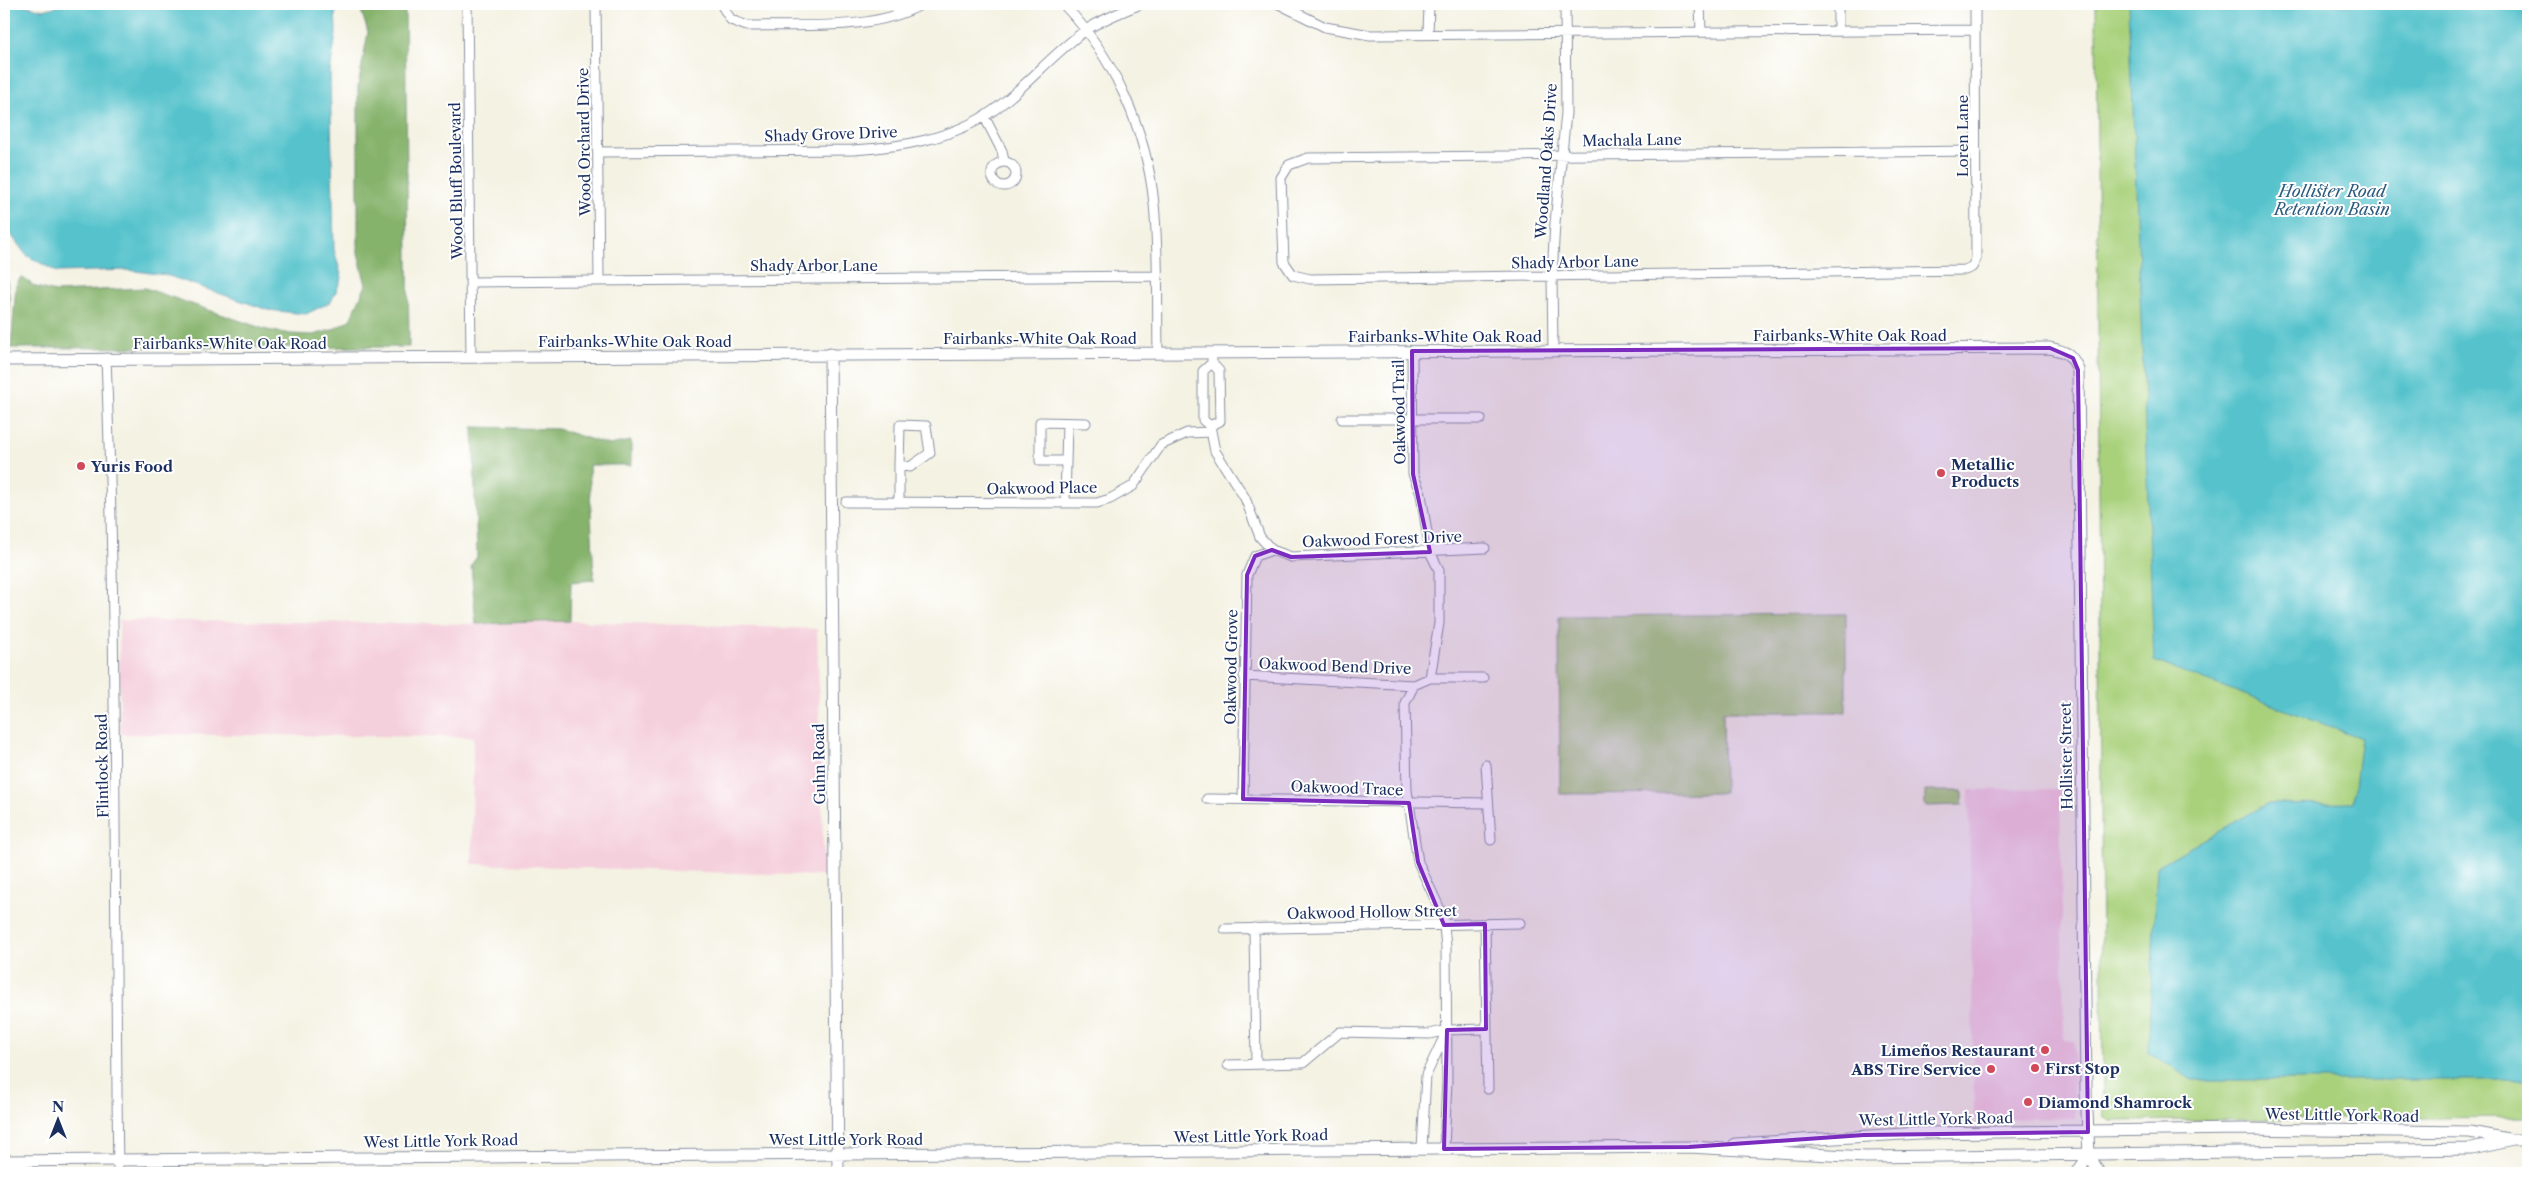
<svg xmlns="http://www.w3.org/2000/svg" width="2532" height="1177" viewBox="0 0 2532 1177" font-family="'Libre Caslon Text',serif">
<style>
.built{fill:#f4cfdc}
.green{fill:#a9d17c;stroke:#62806d}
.forest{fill:#86b36c;stroke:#507165}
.water{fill:#56c3cc;stroke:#387995}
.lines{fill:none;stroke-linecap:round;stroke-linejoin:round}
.street-casing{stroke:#8890a0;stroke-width:11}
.secondary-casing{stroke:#8890a0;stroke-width:13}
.street{stroke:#fff;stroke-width:9}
.secondary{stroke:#fff;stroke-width:11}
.marked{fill:#7b2cbf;fill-opacity:0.2;stroke:#7b2cbf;stroke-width:4;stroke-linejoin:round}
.poi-dot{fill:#d1495b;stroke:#fff;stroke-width:2}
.labels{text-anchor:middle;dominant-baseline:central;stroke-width:4;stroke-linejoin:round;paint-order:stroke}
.street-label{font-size:15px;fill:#1b2f5e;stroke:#fff}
.poi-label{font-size:15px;font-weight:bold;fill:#1b2f5e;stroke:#fff;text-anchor:start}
.water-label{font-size:16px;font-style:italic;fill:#2d5b7f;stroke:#fff}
</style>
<rect width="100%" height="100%" fill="#fff"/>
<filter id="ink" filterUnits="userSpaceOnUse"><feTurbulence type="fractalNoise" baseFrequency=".02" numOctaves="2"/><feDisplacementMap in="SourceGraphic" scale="10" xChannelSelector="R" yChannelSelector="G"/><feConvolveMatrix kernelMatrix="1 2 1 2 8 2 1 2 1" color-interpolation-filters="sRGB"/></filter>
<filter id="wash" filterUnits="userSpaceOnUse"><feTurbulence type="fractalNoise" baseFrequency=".0096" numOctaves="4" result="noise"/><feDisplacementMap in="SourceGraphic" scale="20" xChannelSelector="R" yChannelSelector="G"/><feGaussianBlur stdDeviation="1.12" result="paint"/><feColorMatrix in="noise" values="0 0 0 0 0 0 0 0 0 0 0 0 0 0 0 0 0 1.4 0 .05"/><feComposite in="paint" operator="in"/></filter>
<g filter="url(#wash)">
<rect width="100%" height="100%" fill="#f4f2e2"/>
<path class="built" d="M 119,620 L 476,624 L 570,621 L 817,629 L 824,876 L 472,864 L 473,737 L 120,734 Z
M 2060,789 L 2064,1040 L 2074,1041 L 2075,1118 L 1974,1119 L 1969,790 Z"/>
<path class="green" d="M 2096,4 L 2528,4 L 2528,1117 L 2110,1121 L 2103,1116 Z
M 1846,614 L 1846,712 L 1723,712 L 1724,793 L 1560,794 L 1559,616 Z
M 1925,791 L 1962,791 L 1962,805 L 1925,806 Z"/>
<path class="forest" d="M 359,4 L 405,4 L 409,347 L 11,348 L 16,285 L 21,277 L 36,287 L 55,292 L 145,288 L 267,330 L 291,334 L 313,335 L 332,330 L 350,320 L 366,285 L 358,253 L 358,87 L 368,32 Z
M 4,269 C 13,298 9,318 4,348 Z
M 473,427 L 558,429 L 609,445 L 631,441 L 631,465 L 589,465 L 594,580 L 571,582 L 570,621 L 476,624 L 471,565 L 477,557 Z"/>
<path class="water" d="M 4,4 L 21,4 L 43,10 L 67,4 L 335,4 L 336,34 L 330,72 L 334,250 L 342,278 L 331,302 L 306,314 L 268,310 L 166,275 L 128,270 L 57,272 L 26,255 L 4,225 Z
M 2129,4 L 2528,4 L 2528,1080 L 2192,1080 L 2148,1052 L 2157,866 L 2267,804 L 2353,803 L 2361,738 L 2154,661 Z"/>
</g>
<g filter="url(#ink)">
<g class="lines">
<g class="street-casing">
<path id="street" d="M 467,4 L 471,357
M 596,4 L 599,280
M 721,4 L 731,20 L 747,26 C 801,24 874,32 922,4
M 1063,4 C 1114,56 1147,132 1154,204 C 1159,253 1157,303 1158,352
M 1279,4 L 1325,27 L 1370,35 L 1975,30
M 1700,4 L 1701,32
M 1838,4 L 1838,31
M 1975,4 L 1976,259 L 1972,267 L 1965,270 L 1310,279 L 1293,275 L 1284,262 L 1281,178 L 1289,165 L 1308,158 L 1976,151
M 1428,34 L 1429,4
M 984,116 L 1002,151 L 1004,161
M 599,152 L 853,150 C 902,147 953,139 994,110 C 1027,86 1053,53 1086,30 C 1103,19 1123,11 1141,4
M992 174a12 12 0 1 1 24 0a12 12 0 1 1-24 0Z
M 472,282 L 1156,276
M 1412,351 L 1413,474 L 1421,494 L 1430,552 L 1439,570 L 1439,623 L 1430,678
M 1553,351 L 1552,276 L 1555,223 L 1566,113 L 1565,4
M 106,358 C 117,630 114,901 118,1173
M 1212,363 L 1203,371 L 1203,420 L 1210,426 L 1215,451 L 1245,498 L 1260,537 L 1272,550 L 1291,557 L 1485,548
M 1342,419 L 1481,419
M 900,425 L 926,426 L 930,453 L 910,467 L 899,465 Z
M 1210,426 L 1220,421 L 1219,371 L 1212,363 L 1212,360
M 1065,461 L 1040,461 L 1040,422 L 1086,423
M 899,465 L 899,502
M 846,502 L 1097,503 L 1110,499 L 1133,486 L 1161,445 L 1187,433 L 1211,432
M 1065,503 L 1067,423
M 1244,676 L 1414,685 L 1430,678 L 1483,678
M 1414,685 L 1405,703 L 1407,790 L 1418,862 L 1443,916 L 1446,947 L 1447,1081 L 1444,1149
M 1486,765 L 1491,840
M 1207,799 L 1487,803
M 1243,799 L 1247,575 L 1255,556 L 1272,550
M 1485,924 L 1488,1089
M 1254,928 L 1256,1064
M 1225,929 L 1520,923
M 1228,1065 L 1303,1063 L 1340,1032 L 1430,1034 L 1447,1030 L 1486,1029
M 1422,1149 L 1426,1075 L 1446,1033"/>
</g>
<g class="secondary-casing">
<path id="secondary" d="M 830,354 L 838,1173
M 4,360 L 2050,348 C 2067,352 2072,354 2078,370 L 2086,1091 L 2089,1155 L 2099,1173
M 1735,1144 L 1920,1133 L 2245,1129 L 2470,1132 L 2508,1139
M 4,1161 L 1689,1147 L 1866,1157 L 2472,1149 L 2514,1140 L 2528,1140
M 2077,1173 L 2089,1155"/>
</g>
<use href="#street" class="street"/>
<use href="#secondary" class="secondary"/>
</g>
</g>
<path class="marked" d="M 2050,348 L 2073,358 L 2078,370 L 2088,1132 L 1864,1135 L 1689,1147 L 1444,1149 L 1447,1030 L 1486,1029 L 1485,924 L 1444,925 L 1418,862 L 1409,803 L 1243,799 L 1247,575 L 1255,556 L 1272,550 L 1291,557 L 1430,552 L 1413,474 L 1412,351 Z"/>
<g class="poi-dot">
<circle cx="81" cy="466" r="5"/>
<circle cx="1941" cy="473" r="5"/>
<circle cx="2045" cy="1050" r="5"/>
<circle cx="2035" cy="1068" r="5"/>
<circle cx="1991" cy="1069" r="5"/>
<circle cx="2028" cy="1102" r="5"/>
</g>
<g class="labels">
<g class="street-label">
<text transform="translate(831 134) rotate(-2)">Shady Grove Drive</text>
<text transform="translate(1962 136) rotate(-90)">Loren Lane</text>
<text transform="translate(1632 140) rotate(-1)">Machala Lane</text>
<text transform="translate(584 142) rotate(-91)">Wood Orchard Drive</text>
<text transform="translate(1546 161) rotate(-86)">Woodland Oaks Drive</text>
<text transform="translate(456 181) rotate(-91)">Wood Bluff Boulevard</text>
<text transform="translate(1575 262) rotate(-1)">Shady Arbor Lane</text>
<text x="814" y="265">Shady Arbor Lane</text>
<text x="1850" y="335">Fairbanks-White Oak Road</text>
<text x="1445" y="336">Fairbanks-White Oak Road</text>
<text x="1040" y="338">Fairbanks-White Oak Road</text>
<text x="635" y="341">Fairbanks-White Oak Road</text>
<text x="230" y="343">Fairbanks-White Oak Road</text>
<text transform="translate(1399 412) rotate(-91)">Oakwood Trail</text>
<text transform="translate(1042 488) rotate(-1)">Oakwood Place</text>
<text transform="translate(1382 539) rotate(-2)">Oakwood Forest Drive</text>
<text transform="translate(1335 666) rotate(2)">Oakwood Bend Drive</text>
<text transform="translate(1231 667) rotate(-89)">Oakwood Grove</text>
<text transform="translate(2066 756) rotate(-91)">Hollister Street</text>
<text transform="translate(819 764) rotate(-91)">Guhn Road</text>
<text transform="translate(102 766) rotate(-91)">Flintlock Road</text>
<text transform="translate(1347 788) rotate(2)">Oakwood Trace</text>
<text transform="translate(1372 912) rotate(-1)">Oakwood Hollow Street</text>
<text transform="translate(2342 1115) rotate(1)">West Little York Road</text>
<text transform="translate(1936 1119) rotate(-1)">West Little York Road</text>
<text transform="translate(1251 1136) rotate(-1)">West Little York Road</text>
<text x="846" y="1139">West Little York Road</text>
<text transform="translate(441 1141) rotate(-1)">West Little York Road</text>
</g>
<g class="poi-label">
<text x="1951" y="464">Metallic<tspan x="1951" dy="17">Products</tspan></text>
<text x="91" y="466">Yuris Food</text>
<text x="2035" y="1050" text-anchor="end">Limeños Restaurant</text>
<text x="2045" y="1068">First Stop</text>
<text x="1981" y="1069" text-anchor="end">ABS Tire Service</text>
<text x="2038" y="1102">Diamond Shamrock</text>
</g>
<g class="water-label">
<text x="2332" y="191">Hollister Road<tspan x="2332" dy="18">Retention Basin</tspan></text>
</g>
</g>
<rect width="2532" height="1177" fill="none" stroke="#fff" stroke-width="20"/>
<g transform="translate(58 1120)" stroke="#ffffff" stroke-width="4" paint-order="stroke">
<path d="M0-4L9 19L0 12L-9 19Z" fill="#1b2f5e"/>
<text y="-8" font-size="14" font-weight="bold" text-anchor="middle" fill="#1b2f5e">N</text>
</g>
</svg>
